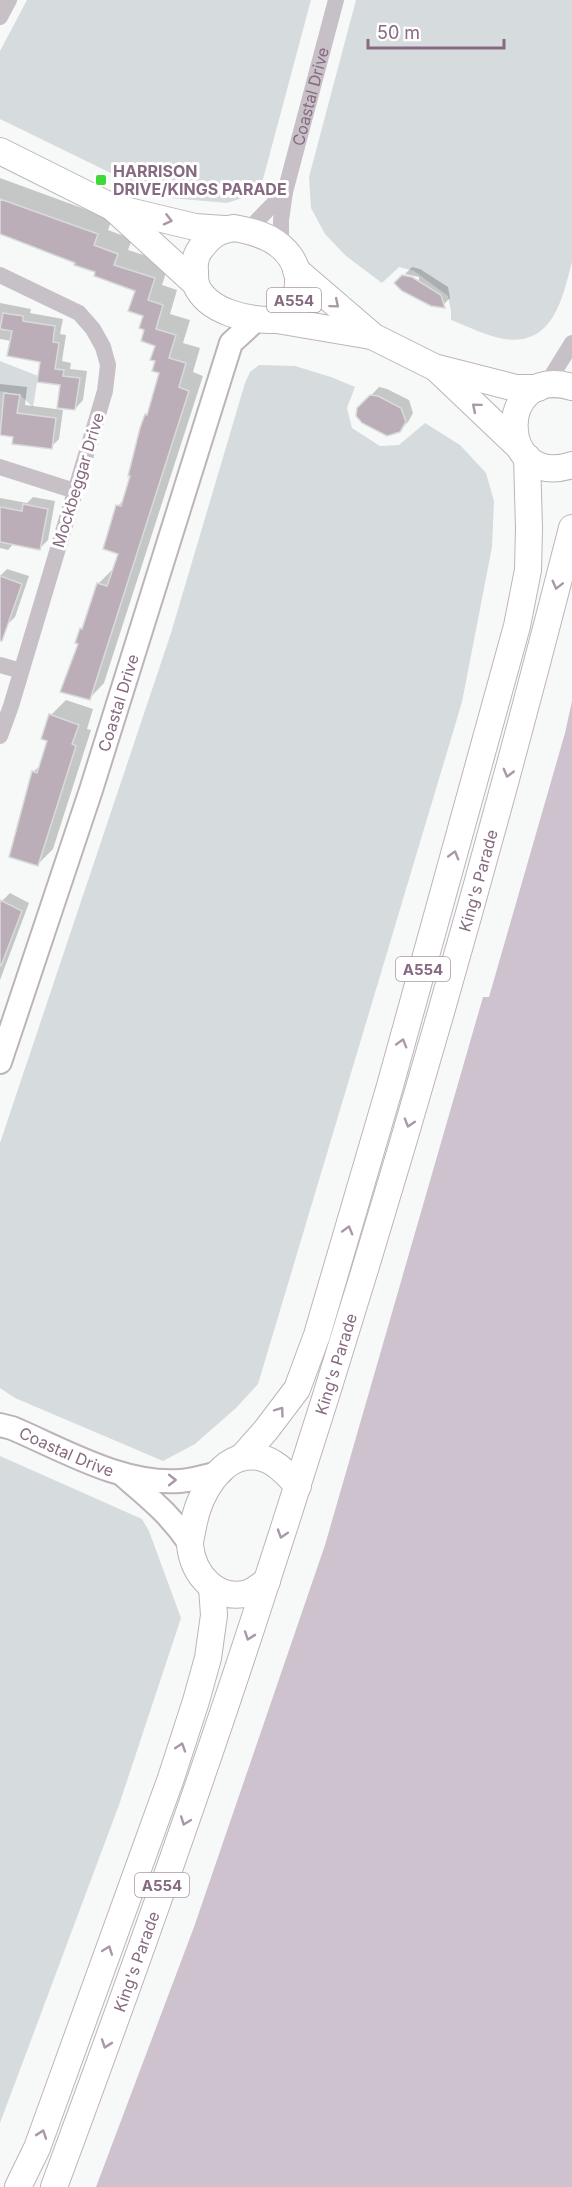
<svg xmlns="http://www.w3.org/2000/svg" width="572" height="2187" viewBox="0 0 572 2187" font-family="Inter,sans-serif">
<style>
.green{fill:#d6dbde}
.water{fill:#cec2cf}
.shadow{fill:#0003}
.building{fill:#bbaeb9;stroke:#d9dbda;stroke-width:1.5}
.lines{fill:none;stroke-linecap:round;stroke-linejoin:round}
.secondary-casing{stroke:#bdb3bb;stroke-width:26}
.primary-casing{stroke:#bdb4bb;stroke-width:28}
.street{stroke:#c8c0c7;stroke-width:16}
.secondary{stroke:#fff;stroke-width:22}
.primary{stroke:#fff;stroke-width:26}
.oneway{stroke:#aa97a7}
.poi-dot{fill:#3fd937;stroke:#fff;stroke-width:2}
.labels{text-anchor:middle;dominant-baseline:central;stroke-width:6;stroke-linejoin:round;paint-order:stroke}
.shield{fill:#fff;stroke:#aa97a7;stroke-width:1.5}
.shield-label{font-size:15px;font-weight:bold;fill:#866a81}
.street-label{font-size:16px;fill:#866a81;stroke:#fff}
.poi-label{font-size:16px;font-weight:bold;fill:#866a81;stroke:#fff;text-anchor:start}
</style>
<rect width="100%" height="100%" fill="#f7f9f8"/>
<path class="green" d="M 27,0 L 311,0 L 262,183 L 251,195 L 227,203 L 160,197 L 0,119 L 0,51 Z
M 356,0 L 572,0 L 572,262 C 562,300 553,346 504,339 C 486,336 467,326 451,320 L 451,311 L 448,296 L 414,271 L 399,267 L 382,283 L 346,256 L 325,234 L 311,208 L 309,177 Z
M 0,361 L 38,376 L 33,407 L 20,395 L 0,391 Z
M 259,365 L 295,366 L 331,377 L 355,387 L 347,408 L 352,428 L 380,446 L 399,445 L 425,423 L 460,445 L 486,473 L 494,501 L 492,547 L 462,702 L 258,1384 L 236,1408 L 195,1444 L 163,1461 L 15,1398 L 0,1388 L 0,1143 L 171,633 L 245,383 L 250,372 Z
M 0,1456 L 142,1519 L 149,1531 L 181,1618 L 119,1805 L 0,2123 Z"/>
<path class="water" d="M 572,701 L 572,2187 L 96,2187 L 194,1927 L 325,1545 L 483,997 L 489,997 L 565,733 Z"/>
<path class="shadow" d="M 0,178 L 112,219 L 108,230 L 132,239 L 128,250 L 169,263 L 162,285 L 177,290 L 170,314 L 190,320 L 183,343 L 200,348 L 193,372 L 203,376 L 104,683 L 89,699 L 80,643 L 81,629 L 85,624 L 98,584 L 114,568 L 119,553 L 118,506 L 124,499 L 146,415 L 149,412 L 161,372 L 156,345 L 146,329 L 145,315 L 137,290 L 77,262 L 0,232 Z
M 412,267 L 420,269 L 448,287 L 450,298 L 442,306 L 403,276 L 419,280 L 419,277 L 405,274 Z
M 0,303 L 31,309 L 30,313 L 63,319 L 60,334 L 66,335 L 62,361 L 71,363 L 70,369 L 87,371 L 83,400 L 75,409 L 62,383 L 41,361 L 11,341 L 0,339 Z
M 0,384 L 27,387 L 25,405 L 63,410 L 59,439 L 51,447 L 14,436 L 0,434 Z
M 379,387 L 387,389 L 409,400 L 413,413 L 408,422 L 399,431 L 358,409 Z
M 33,497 L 55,501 L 48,540 L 40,548 L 14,543 L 8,550 L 0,548 L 0,498 L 27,503 Z
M 7,569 L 29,576 L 15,617 L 7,625 L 0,623 L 0,576 Z
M 66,700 L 93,709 L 87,729 L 91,730 L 53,849 L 38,864 L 33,772 L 41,765 L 48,740 L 51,715 Z
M 10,893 L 29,903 L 0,980 L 0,907 L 2,901 Z"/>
<path class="building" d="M 0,199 L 98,234 L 94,245 L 118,254 L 114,265 L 155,278 L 148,300 L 163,305 L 156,329 L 176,335 L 169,358 L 186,363 L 179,387 L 189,391 L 90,700 L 60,692 L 78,644 L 75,643 L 80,628 L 82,629 L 97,583 L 107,586 L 118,554 L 103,549 L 116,505 L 121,506 L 130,476 L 128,476 L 140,428 L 145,414 L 147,415 L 159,373 L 152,371 L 155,361 L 150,360 L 155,346 L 141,341 L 144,330 L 139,328 L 143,316 L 128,311 L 135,291 L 94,276 L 95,272 L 74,265 L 75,263 L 0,234 Z
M 402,275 L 412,277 L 441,295 L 445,308 L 431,306 L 402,291 L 394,283 Z
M 3,313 L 23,316 L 23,321 L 55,326 L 53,342 L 59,343 L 55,369 L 64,370 L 63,376 L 80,378 L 75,410 L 57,408 L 60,385 L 37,382 L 40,362 L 7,356 L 12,331 L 0,329 Z
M 4,393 L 20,395 L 17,413 L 56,418 L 52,449 L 12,444 L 13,437 L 0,435 Z
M 370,395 L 378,396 L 401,408 L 406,422 L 400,432 L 387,436 L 362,423 L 356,416 L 357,408 Z
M 23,504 L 48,509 L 40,550 L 0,542 L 0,507 L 22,511 Z
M 0,576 L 22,584 L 2,641 L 0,641 Z
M 49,714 L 79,725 L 72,744 L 76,746 L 38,866 L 9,857 L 32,771 L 37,773 L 47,741 L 41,739 Z
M 0,900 L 22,911 L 1,966 L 0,966 Z"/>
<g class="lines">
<g class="secondary-casing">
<g id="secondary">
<path id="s2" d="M 0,1062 L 91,790 L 231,343 L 256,320"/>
<path id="s3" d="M 0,1425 L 12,1428 C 64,1450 122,1485 180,1481 C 193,1480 207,1476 221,1472"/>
<path d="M 124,1476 C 151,1500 169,1513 190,1544"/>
</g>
</g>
<g class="primary-casing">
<g id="primary">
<path d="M 0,151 L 112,207 L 195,227 L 224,229"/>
<path d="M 112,207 L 196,284"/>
<path d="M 234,228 C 246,230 258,233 270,239 C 304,258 308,296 277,320 C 250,321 208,313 196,285 C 195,281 195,275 195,271 C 194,261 196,253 203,246 C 212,235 219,230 234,228 Z"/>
<path d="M 296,270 L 374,337 L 434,367 L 516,388 L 538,388"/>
<path d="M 277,320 L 371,336"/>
<path d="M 437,369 L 518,446"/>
<path d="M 572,387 C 494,364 497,490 572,465"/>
<path d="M 243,1456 L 266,1430 L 297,1389 L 317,1335 L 390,1086 L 517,626 L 528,570 L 529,528 L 527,457"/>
<path d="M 267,1581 C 261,1585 254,1591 248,1593 C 216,1602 193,1574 190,1545 C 190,1539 192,1533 193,1527 C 198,1497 221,1451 258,1457 C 275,1460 287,1474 298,1486"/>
<path d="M 18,2187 L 37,2148 L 171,1778 L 196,1701 L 208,1658 L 214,1615 L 212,1587"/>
<path id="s4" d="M 54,2187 C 129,1985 202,1782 268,1577 C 381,1231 482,881 572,528"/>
</g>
</g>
<g class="street">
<path d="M 0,17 L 9,0"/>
<path d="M 248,230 L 285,192"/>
<path id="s1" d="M 281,247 L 281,220 L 285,192 L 336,0"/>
<path d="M 0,275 L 79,313 L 93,329 L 103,347 L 108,365 L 105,391 L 11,706 L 0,736"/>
<path d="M 546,385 L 572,343"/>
<path d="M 0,467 L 75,491"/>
<path d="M 0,665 L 21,671"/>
</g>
<use href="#secondary" class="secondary"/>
<use href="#primary" class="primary"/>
</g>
<defs><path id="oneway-chevron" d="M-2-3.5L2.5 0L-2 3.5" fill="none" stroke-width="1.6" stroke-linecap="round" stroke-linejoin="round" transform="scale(1.5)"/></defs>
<g class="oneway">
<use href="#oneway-chevron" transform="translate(168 220) rotate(14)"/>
<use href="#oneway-chevron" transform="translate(335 304) rotate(40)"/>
<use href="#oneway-chevron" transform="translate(476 407) rotate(-140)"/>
<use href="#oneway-chevron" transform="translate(557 585) rotate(104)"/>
<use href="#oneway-chevron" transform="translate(508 773) rotate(105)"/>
<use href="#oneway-chevron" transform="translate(454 855) rotate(-74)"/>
<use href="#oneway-chevron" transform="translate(402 1043) rotate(-74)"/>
<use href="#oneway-chevron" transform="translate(409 1123) rotate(107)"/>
<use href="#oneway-chevron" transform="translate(348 1230) rotate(-74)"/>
<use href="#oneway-chevron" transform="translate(280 1411) rotate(-54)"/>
<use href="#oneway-chevron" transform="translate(172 1480)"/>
<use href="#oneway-chevron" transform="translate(282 1534) rotate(108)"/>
<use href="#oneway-chevron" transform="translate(249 1636) rotate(109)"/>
<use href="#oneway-chevron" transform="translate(181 1747) rotate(-72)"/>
<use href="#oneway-chevron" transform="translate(185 1821) rotate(110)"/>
<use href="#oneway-chevron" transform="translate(108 1950) rotate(-70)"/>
<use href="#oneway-chevron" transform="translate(106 2044) rotate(109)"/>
<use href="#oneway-chevron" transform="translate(42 2134) rotate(-71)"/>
</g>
<rect class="poi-dot" x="95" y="174" width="12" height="12" rx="3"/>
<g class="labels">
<g class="shield">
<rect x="267" y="288" width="54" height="24" rx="4.5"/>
<rect x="396" y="957" width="54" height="24" rx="4.5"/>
<rect x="135" y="1873" width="54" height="24" rx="4.5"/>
</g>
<g class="shield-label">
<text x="294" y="300">A554</text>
<text x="423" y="969">A554</text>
<text x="162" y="1885">A554</text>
</g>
<g class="street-label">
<text stroke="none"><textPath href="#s1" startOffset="154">Coastal Drive</textPath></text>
<text transform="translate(78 480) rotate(-73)">Mockbeggar Drive</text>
<text stroke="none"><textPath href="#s2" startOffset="378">Coastal Drive</textPath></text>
<text stroke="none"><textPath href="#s4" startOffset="1374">King's Parade</textPath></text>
<text stroke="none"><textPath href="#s4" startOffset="870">King's Parade</textPath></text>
<text stroke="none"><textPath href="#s3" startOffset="72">Coastal Drive</textPath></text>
<text stroke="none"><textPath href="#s4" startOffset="240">King's Parade</textPath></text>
</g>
<g class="poi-label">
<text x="113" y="171">HARRISON<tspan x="113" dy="18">DRIVE/KINGS PARADE</tspan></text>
</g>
</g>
<path d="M368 39v9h136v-9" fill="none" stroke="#866a81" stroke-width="3"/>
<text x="377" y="39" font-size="18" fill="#866a81" stroke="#ffffff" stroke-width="4.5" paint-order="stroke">50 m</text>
</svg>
